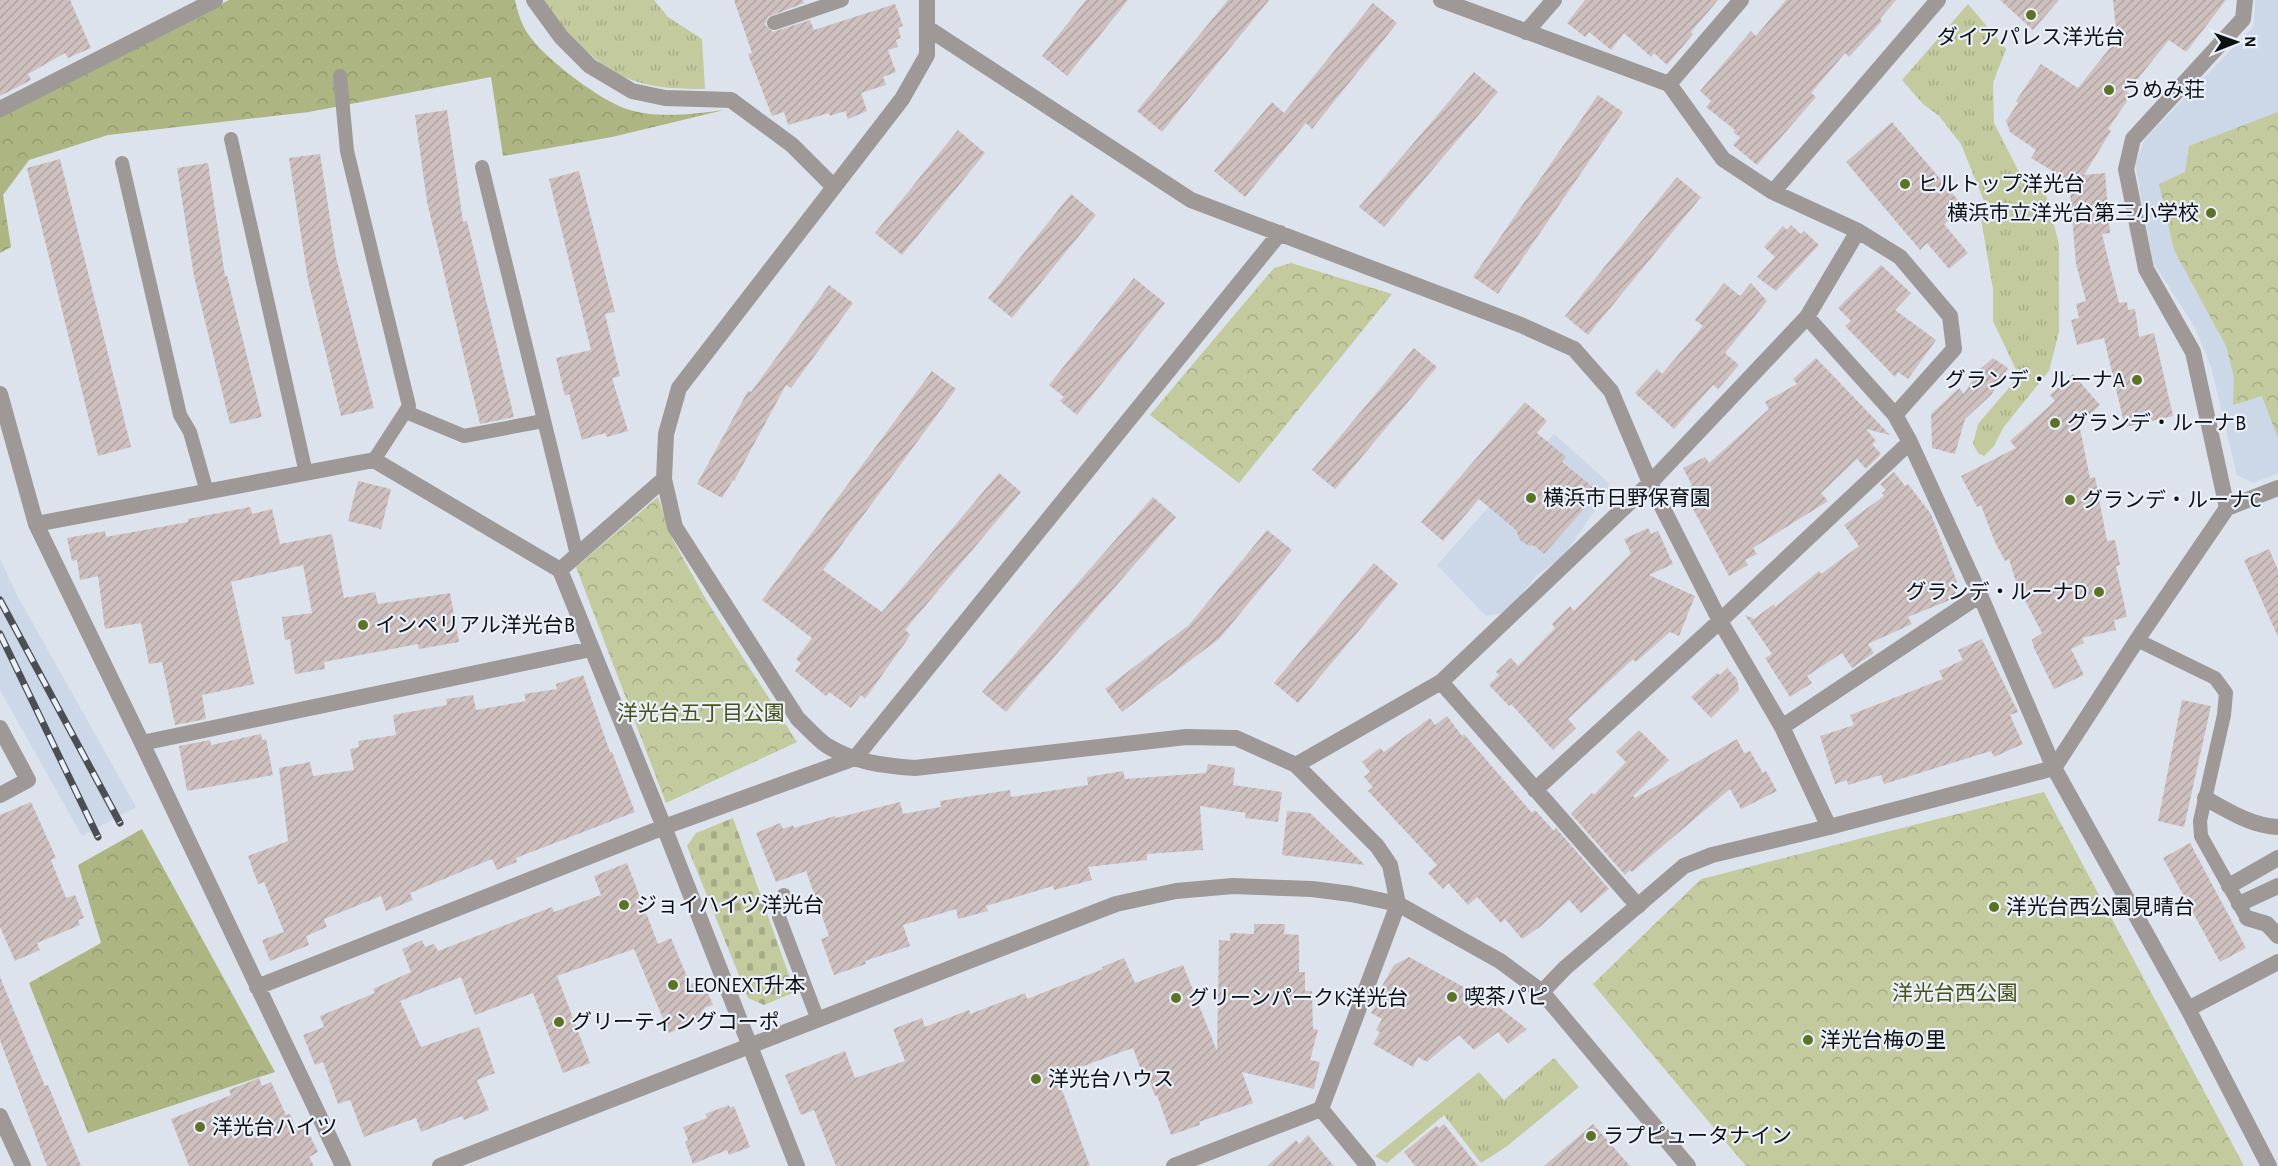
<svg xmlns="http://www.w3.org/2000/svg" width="2278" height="1166" viewBox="0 0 2278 1166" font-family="'Alegreya Sans','Noto Sans JP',sans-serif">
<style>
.built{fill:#ccd7e7}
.grass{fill:url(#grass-tufts)}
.forest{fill:url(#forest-crowns)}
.cemetery{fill:url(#cemetery-stones)}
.park{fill:url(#park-crowns)}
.building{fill:url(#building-hatch)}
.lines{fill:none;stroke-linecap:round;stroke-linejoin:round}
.service{stroke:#9e9897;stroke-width:14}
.pedestrian{stroke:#9e9897;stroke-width:16}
.minor{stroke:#9e9897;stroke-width:16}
.tertiary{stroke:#9e9897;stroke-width:16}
.rail-casing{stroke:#4b4f54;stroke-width:7}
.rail{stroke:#eaf0fa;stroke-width:4.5;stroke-dasharray:14;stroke-linecap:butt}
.poi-dot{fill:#5c7325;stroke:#eaf0fa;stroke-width:2}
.labels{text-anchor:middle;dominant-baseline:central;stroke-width:4.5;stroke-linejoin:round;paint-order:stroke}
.poi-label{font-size:21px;fill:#0e1114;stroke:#eaf0fa;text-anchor:start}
.park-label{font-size:21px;fill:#4a5117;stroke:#eaf0fa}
</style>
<defs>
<pattern id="grass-tufts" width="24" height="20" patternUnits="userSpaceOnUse" patternTransform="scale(1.5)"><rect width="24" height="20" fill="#c3ca9e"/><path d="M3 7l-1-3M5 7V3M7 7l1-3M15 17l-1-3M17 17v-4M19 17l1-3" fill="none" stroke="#a6ac87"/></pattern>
<pattern id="forest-crowns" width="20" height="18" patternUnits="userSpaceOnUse" patternTransform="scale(1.5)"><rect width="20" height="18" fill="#adb582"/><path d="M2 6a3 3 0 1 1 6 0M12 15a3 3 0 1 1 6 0" fill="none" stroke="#949b6f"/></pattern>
<pattern id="cemetery-stones" width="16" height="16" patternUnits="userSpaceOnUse" patternTransform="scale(1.5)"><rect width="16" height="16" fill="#c3ca9e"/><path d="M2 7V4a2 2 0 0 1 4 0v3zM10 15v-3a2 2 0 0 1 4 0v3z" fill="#a6ac87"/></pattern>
<pattern id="park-crowns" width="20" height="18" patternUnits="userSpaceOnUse" patternTransform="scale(1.5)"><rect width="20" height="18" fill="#c3ca9e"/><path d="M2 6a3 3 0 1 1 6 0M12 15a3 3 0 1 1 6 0" fill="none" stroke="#a6ac87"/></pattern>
<pattern id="building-hatch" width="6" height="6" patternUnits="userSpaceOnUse" patternTransform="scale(1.5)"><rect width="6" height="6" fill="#cec0bf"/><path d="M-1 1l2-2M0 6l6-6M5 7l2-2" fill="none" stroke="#b0a4a3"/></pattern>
</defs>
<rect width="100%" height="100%" fill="#dce3ed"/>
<path class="built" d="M 2255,0 L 2278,0 L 2278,473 L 2253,483 L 2237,475 L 2211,367 L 2196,329 L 2153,262 L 2135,163 L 2145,139 L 2254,26 Z
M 1554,434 L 1609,483 L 1608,491 L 1563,557 L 1538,574 L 1512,605 L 1501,613 L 1486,616 L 1437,565 Z
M 0,559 L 18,597 L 136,807 L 82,836 L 0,690 Z"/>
<path class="grass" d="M 543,0 L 654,0 L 668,17 L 702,39 L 705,89 C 642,89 616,82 571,36 C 560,25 548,15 543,0 Z
M 1968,4 L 2006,49 L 1993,83 L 1994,123 L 2019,172 L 2043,183 L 2059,244 L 2059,332 L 2049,371 L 2003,428 L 1994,446 L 1984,456 L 1978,453 L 1973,444 L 1978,424 L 2019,376 L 1993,321 L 1993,289 L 1980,213 L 1984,201 L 1961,144 L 1939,116 L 1923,104 L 1902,80 Z
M 1554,1058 L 1579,1087 L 1506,1147 L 1481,1163 L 1444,1115 L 1387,1163 L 1375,1156 L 1479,1072 L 1504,1100 Z"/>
<path class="forest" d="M 229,0 L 515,0 C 518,13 522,27 531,38 C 547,60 601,101 627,109 C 656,119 694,114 724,110 L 612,137 L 503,156 L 491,77 L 309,112 L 108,135 L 29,160 L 3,195 L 11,247 L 0,253 L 0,116 Z
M 142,829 L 275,1072 L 88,1133 L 29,983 L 101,943 L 78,865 Z"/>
<path class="cemetery" d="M 733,818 L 795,992 L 764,1005 L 748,998 L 687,846 L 696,833 Z"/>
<path class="park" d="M 2278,112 L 2278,439 L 2262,396 L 2233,405 L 2234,377 L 2226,346 L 2174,250 L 2159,184 L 2185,172 L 2189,146 Z
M 1291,263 L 1392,294 L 1239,483 L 1150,415 L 1274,268 Z
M 658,497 L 673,540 L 708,603 L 797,742 L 666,803 L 576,567 Z
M 2044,792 L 2244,1166 L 1746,1166 L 1593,984 L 1701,879 Z"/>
<path class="building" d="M 0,0 L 70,0 L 91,48 L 68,58 L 65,53 L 28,74 L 31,80 L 0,96 Z
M 734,0 L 803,0 L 804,3 L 768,17 L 765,25 L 773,32 L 810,20 L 814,30 L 895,4 L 903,26 L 898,28 L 901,38 L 896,40 L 898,47 L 888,50 L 896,72 L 883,77 L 886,85 L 861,93 L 867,111 L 848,119 L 845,111 L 830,116 L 829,113 L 788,125 L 784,112 L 772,116 L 748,54 L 752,53 Z
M 1086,0 L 1128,0 L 1067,76 L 1042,56 Z
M 1228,0 L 1269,0 L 1162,132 L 1137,111 Z
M 1585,0 L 1718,0 L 1691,32 L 1693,34 L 1667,65 L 1654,53 L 1651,57 L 1624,33 L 1611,50 L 1589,32 L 1585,37 L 1567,23 Z
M 1786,0 L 1896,0 L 1880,19 L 1882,21 L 1849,57 L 1845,53 L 1811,93 L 1816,97 L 1757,165 L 1733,145 L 1740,137 L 1733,132 L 1735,130 L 1706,107 L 1711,101 L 1700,91 L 1751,31 L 1756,36 Z
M 2000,0 L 2059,0 L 2033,30 Z
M 2113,0 L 2226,0 L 2186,52 L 2169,40 L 2127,92 L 2131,95 L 2108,129 L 2111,131 L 2084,175 L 2105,173 L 2110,233 L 2102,234 L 2119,303 L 2127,302 L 2128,310 L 2135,309 L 2139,337 L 2154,333 L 2173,416 L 2125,427 L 2104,338 L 2077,345 L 2071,320 L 2079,318 L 2076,304 L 2086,301 L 2076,264 L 2069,181 L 2031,158 L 2036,150 L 2010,132 L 2006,121 L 2018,103 L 2016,101 L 2041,64 L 2078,88 L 2117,39 Z
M 1373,3 L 1397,23 L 1312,129 L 1306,123 L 1245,197 L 1214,171 L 1272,102 L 1284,113 Z
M 1474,72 L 1498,92 L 1384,227 L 1359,207 Z
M 1598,95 L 1623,112 L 1498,294 L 1473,277 Z
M 447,110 L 463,222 L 467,221 L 514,417 L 480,424 L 427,202 L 415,115 Z
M 1892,122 L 1964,207 L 1944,224 L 1968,253 L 1949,269 L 1927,243 L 1920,250 L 1846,162 Z
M 958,130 L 985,153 L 902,255 L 875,233 Z
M 320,154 L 336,257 L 374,408 L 341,416 L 308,280 L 289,158 Z
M 60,159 L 131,447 L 98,456 L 27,168 Z
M 208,163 L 225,276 L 227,276 L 262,417 L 230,424 L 194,276 L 177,168 Z
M 579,171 L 615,312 L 605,314 L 620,376 L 612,378 L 628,431 L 607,437 L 605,433 L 582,440 L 569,394 L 565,396 L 556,358 L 591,350 L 549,179 Z
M 1677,177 L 1701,197 L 1588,335 L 1565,316 Z
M 1071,194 L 1096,215 L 1012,318 L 988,298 Z
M 1791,225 L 1801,234 L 1804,231 L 1819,245 L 1776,291 L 1757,277 L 1775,257 L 1764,247 L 1783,226 L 1787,230 Z
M 1881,265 L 1911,293 L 1895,310 L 1936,340 L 1908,379 L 1898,372 L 1895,377 L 1845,326 L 1851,321 L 1838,308 Z
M 1134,278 L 1165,303 L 1077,415 L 1060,401 L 1064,397 L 1049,385 Z
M 1724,283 L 1740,296 L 1751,283 L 1767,301 L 1725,353 L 1739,365 L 1718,389 L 1713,385 L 1674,429 L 1635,393 L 1657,369 L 1662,374 L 1703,326 L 1695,320 Z
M 829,285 L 853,303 L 791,388 L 786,385 L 734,481 L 733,480 L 722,498 L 697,484 L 748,391 L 751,392 Z
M 1414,348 L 1437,367 L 1335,489 L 1312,470 Z
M 1816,358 L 1890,435 L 1866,429 L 1876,441 L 1872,444 L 1881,454 L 1866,469 L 1857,459 L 1821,493 L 1828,501 L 1753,548 L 1757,554 L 1745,560 L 1748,565 L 1729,576 L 1690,503 L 1693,500 L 1687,488 L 1692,485 L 1683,468 L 1705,457 L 1709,463 L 1769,409 L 1765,402 L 1797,384 L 1793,379 Z
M 1993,358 L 2008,368 L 1991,395 L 1965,419 L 1955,454 L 1932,448 L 1931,414 L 1959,388 L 1964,394 L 1978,371 Z
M 932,371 L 956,389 L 823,570 L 882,612 L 999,473 L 1021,492 L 905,630 L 910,634 L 907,640 L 865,699 L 861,695 L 851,708 L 829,692 L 826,696 L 795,671 L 801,663 L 796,659 L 812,638 L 762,600 Z
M 2073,374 L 2100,405 L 2079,424 L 2090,478 L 2095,477 L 2107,541 L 2115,540 L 2120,565 L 2116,566 L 2127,617 L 2114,620 L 2116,630 L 2082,638 L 2084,643 L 2071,649 L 2084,675 L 2054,689 L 2034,648 L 2032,640 L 2042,633 L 2017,585 L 2009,559 L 2005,561 L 1994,540 L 1981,505 L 1977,507 L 1961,476 L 2016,448 L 2010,441 L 2055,401 L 2050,395 Z
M 1525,402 L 1547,421 L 1537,433 L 1566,457 L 1562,462 L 1599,492 L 1544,554 L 1535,546 L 1527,545 L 1520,540 L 1516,530 L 1479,499 L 1443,541 L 1421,522 Z
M 1894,472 L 1905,486 L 1908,484 L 1931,514 L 1957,582 L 1952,584 L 1957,597 L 1908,617 L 1912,624 L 1868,644 L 1874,653 L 1852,668 L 1842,653 L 1807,676 L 1812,683 L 1790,697 L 1765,658 L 1772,654 L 1745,615 L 1754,619 L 1774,604 L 1775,607 L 1819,571 L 1821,574 L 1859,546 L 1844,525 L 1884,496 L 1882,493 L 1886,490 L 1880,484 Z
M 358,481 L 391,489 L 381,529 L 348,521 Z
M 1153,497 L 1176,517 L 1006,712 L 982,692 Z
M 250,507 L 252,514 L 272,509 L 280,544 L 332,534 L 344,598 L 375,592 L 378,604 L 450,593 L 459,642 L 419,649 L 418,644 L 324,662 L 325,669 L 295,674 L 290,639 L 285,640 L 282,617 L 312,613 L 303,565 L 231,582 L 254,684 L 202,695 L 206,719 L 175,725 L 162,662 L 149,664 L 141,623 L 105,629 L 98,576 L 80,580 L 77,560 L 72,561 L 67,538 L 105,531 L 106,537 L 188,522 L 188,519 Z
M 1648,528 L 1651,534 L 1658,531 L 1673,564 L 1649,575 L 1695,596 L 1679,636 L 1670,632 L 1636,662 L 1633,659 L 1568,719 L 1576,728 L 1553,750 L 1511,704 L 1509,706 L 1489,685 L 1499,675 L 1496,672 L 1511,658 L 1518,666 L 1555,628 L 1552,624 L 1570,606 L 1574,611 L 1631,553 L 1624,539 Z
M 1267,530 L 1292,550 L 1220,638 L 1122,712 L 1105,689 L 1189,625 Z
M 2269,549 L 2278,570 L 2278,637 L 2244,560 Z
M 1374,563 L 1398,584 L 1298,703 L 1274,683 Z
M 1982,639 L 2018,712 L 2010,715 L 2023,744 L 1994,757 L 1991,751 L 1884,784 L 1881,775 L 1848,785 L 1847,780 L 1835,784 L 1820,736 L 1854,725 L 1850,715 L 1943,679 L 1939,671 L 1963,660 L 1958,650 Z
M 1727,668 L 1737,679 L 1739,690 L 1711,718 L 1691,697 L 1717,673 L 1720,675 Z
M 583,675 L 610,752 L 612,752 L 635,812 L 516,858 L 517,862 L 497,870 L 492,859 L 410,893 L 413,900 L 386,911 L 381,896 L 324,919 L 327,927 L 306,936 L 309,945 L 270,961 L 262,940 L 284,932 L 264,882 L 258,884 L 248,856 L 288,841 L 279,768 L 310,762 L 313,776 L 354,770 L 350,749 L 359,747 L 358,741 L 396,735 L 393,715 L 447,705 L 446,699 L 473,695 L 476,710 L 526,701 L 524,694 L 557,689 L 556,684 Z
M 2182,700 L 2211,706 L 2184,827 L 2158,821 Z
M 1447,716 L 1462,736 L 1464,734 L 1532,813 L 1535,810 L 1554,831 L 1556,828 L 1609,889 L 1581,913 L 1569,900 L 1541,926 L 1522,939 L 1505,919 L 1501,923 L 1477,897 L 1468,905 L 1448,883 L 1443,889 L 1428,873 L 1437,865 L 1368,791 L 1373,787 L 1364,777 L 1370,772 L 1362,762 L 1380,748 L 1384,752 L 1430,718 L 1435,725 Z
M 1639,730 L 1669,760 L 1633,796 L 1635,798 L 1737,739 L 1744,753 L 1750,751 L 1763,773 L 1766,771 L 1777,791 L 1741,809 L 1730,789 L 1632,872 L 1630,870 L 1625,875 L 1571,814 L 1592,793 L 1594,795 L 1626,762 L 1616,752 Z
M 261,734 L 262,740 L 266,739 L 273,775 L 187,791 L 179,746 L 210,740 L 211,745 Z
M 1208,764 L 1235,768 L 1233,785 L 1282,792 L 1278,822 L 1245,818 L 1246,813 L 1200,806 L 1203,850 L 1147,854 L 1147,860 L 1088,867 L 1092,880 L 1054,890 L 1053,886 L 986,906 L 988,911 L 958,919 L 956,909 L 903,925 L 910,946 L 865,961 L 866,964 L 834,975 L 821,939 L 829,936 L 806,871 L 776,882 L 756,833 L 780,823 L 783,829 L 793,825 L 794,828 L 835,816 L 836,818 L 900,802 L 903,814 L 941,807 L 940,801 L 1010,790 L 1011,797 L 1088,785 L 1087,777 L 1123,771 L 1125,779 L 1206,773 Z
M 31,802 L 56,858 L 51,860 L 66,898 L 75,895 L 84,918 L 78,920 L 80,925 L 37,943 L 40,950 L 15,961 L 0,927 L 0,815 Z
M 1287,811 L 1310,813 L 1365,865 L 1282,855 Z
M 2190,843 L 2246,948 L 2220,962 L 2163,858 Z
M 627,863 L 658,944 L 671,938 L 690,984 L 696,982 L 698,986 L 704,983 L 713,1005 L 704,1008 L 708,1018 L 669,1033 L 634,949 L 557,976 L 590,1063 L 563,1073 L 533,993 L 475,1015 L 461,977 L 400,1001 L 421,1047 L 479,1027 L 495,1073 L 477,1080 L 489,1110 L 464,1120 L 462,1116 L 421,1132 L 416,1118 L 364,1137 L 350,1100 L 338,1104 L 323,1062 L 315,1065 L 303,1035 L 324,1027 L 320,1016 L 375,993 L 373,989 L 411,972 L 402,949 L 422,940 L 425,947 L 434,944 L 438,951 L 552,907 L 554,912 L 601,895 L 594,876 Z
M 1254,924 L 1285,924 L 1284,934 L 1299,935 L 1299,972 L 1305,972 L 1305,991 L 1312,991 L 1313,1029 L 1318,1030 L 1310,1060 L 1320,1062 L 1314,1089 L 1242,1072 L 1253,1103 L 1199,1122 L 1200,1125 L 1171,1135 L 1157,1095 L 1155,1096 L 1150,1082 L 1146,1084 L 1133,1048 L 1124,1051 L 1057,1076 L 1090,1166 L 836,1166 L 814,1110 L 801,1115 L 785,1075 L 845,1051 L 855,1078 L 905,1061 L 893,1029 L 922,1018 L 925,1027 L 969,1010 L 970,1014 L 1025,993 L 1027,999 L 1103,969 L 1102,967 L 1124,958 L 1135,983 L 1183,965 L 1217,1051 L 1219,940 L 1230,941 L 1230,933 L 1254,934 Z
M 1409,957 L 1469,990 L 1473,987 L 1527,1029 L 1508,1044 L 1498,1032 L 1474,1050 L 1459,1035 L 1427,1062 L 1418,1057 L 1413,1067 L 1373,1044 L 1380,1032 L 1376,1030 L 1382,1019 L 1371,1013 L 1378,1002 L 1374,1000 L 1394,965 Z
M 0,977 L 45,1086 L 48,1085 L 81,1166 L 47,1166 L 0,1040 Z
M 259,1078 L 262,1086 L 271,1082 L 286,1115 L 290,1114 L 296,1129 L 305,1125 L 318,1152 L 309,1157 L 314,1166 L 189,1166 L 171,1119 L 231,1095 L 229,1090 Z
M 729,1105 L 730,1108 L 734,1106 L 750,1147 L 729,1155 L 727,1150 L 693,1164 L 685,1142 L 688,1140 L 683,1127 L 707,1118 L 705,1114 Z
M 1444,1124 L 1478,1166 L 1415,1166 L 1404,1152 L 1436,1126 L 1439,1128 Z
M 1593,1124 L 1630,1166 L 1544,1166 Z
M 1308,1135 L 1334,1166 L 1267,1166 L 1296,1140 L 1299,1144 Z"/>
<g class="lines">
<path class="service" d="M 774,23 L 842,0
M 340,76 L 347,151 L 409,406 L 374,460
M 231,139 L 306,473
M 122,163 L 180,415 L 190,432 L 207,492
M 482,167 L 577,555
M 406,412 L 464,436 L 543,421
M 2137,640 L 2215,678 L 2226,693 L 2224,715 L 2200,821 L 2201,836 L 2244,913
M 784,895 L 779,917 L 818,1020"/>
<path class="pedestrian" d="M 2205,798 C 2228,811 2252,826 2278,827
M 2229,886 L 2278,858
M 2239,904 L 2278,886
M 2247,918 L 2267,924 L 2278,936
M 2188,1009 L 2278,962"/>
<path class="minor" d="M 534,0 L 561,37 L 590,66 L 632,91 L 665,98 L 731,100 L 792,145 L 834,187
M 927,0 L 927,55 L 902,99 L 679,388 L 666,434 L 664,479 L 675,527 L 798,719 C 807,727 816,738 826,745 C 852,762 885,766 915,768 L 1186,737 L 1236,738 L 1296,765 L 1377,846 L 1390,865 L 1398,904 L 1321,1109 L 1368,1166
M 1441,0 L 1669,84 L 1723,159 L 1773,192 L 1858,231 L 1807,317
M 929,29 L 1191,200 L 1521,325 L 1574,349 L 1611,391 L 1650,483 L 1720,621 L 1782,727 L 1829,827
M 1526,32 L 1554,0
M 1669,84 L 1741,0
M 0,109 L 215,0
M 1773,192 L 1938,0
M 1858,231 L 1900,257 L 1950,316 L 1954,349 L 1895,415
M 0,394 L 36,524 L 142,743 L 343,1166
M 2227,508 L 2193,352 L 2146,269 L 2126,169 L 2133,139 L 2243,19 L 2245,0
M 36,524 L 374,460 L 560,570 L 664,827 L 797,1166
M 560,570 L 664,479
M 1782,727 L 1980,595
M 0,728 L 28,780 L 0,795
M 142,743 L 591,649
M 1296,765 L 1441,682
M 1535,790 L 1720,621 L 1910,442
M 1638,906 L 1441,682 L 1650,483 L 1807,317 L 1895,415 L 1910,442 L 1980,595 L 2054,768 L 2188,1009 L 2269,1166
M 257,987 L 664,827 L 855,758 L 1280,233
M 0,1116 L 23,1166
M 1174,1166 L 1321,1109"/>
<path class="tertiary" d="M 1542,992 L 1565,968 L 1684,866 L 1712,855 L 1829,827 L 2054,768 L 2137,640 L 2227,508 L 2278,488
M 440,1166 L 1116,904 L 1176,891 L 1233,886 L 1312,889 L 1351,894 L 1398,904 L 1500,961 L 1542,992 L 1688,1166"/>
<g class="rail-casing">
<path id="rail" d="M 0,600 L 120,823
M 0,634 L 98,837"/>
</g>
<use href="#rail" class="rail"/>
</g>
<g class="poi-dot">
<circle cx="2031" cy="15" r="6"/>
<circle cx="2109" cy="90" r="6"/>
<circle cx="1905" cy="184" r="6"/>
<circle cx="2211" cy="213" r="6"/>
<circle cx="2137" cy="380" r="6"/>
<circle cx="2055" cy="423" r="6"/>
<circle cx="1531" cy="498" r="6"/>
<circle cx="2070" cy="500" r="6"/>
<circle cx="2099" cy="592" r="6"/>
<circle cx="363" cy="625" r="6"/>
<circle cx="624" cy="905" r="6"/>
<circle cx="1994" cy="907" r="6"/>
<circle cx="673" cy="985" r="6"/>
<circle cx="1452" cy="997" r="6"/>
<circle cx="1176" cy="998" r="6"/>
<circle cx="559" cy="1022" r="6"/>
<circle cx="1808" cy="1040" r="6"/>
<circle cx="1036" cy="1079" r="6"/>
<circle cx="200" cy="1127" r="6"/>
<circle cx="1591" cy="1136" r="6"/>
</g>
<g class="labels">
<g class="poi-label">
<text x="2031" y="37" text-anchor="middle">ダイアパレス洋光台</text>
<text x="2121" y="90">うめみ荘</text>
<text x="1917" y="184">ヒルトップ洋光台</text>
<text x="2199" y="213" text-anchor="end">横浜市立洋光台第三小学校</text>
<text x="2125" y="380" text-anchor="end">グランデ・ルーナA</text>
<text x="2067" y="423">グランデ・ルーナB</text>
<text x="1543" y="498">横浜市日野保育園</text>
<text x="2082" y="500">グランデ・ルーナC</text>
<text x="2087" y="592" text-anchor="end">グランデ・ルーナD</text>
<text x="375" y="625">インペリアル洋光台B</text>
<text x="636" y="905">ジョイハイツ洋光台</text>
<text x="2006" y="907">洋光台西公園見晴台</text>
<text x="685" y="985">LEONEXT升本</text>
<text x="1464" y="997">喫茶パピ</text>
<text x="1188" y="998">グリーンパークK洋光台</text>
<text x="571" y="1022">グリーティングコーポ</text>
<text x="1820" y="1040">洋光台梅の里</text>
<text x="1048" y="1079">洋光台ハウス</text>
<text x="212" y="1127">洋光台ハイツ</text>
<text x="1603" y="1136">ラプピュータナイン</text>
</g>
<g class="park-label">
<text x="701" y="713">洋光台五丁目公園</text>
<text x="1955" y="993">洋光台西公園</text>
</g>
</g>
<g transform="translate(2236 42) rotate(89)" stroke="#eaf0fa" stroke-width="4.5" paint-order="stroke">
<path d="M0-4.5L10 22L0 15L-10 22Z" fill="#0e1114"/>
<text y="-9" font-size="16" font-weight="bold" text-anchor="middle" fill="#0e1114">N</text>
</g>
</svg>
